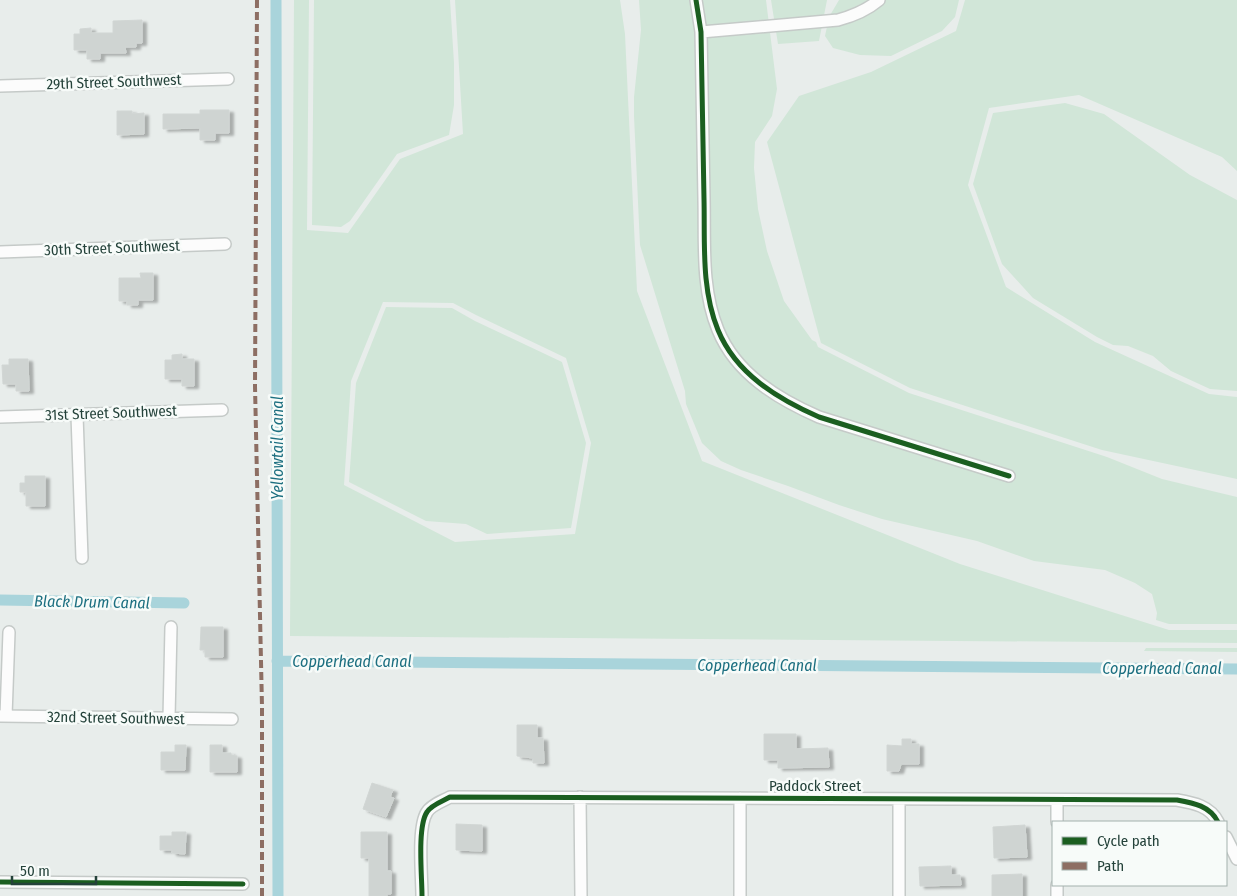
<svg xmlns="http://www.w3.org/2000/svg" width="1237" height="896" viewBox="0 0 1237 896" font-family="'Fira Sans Condensed',sans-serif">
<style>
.green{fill:#d1e6d8;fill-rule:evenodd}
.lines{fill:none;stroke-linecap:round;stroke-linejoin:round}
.canal{stroke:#a9d4db;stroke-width:11}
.building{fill:#cfd4d2;stroke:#d1d6d4;filter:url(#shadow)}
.street-casing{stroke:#c5cac8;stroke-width:14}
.street{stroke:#fcfcfc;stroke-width:11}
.quiet{stroke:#8d6e63;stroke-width:4;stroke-dasharray:8 4;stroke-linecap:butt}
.cycleway-casing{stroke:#f7fbf9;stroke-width:8}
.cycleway{stroke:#1b5e20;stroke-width:5}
.labels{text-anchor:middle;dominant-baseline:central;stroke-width:5;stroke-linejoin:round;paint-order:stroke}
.street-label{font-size:15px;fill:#24423a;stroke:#f7fbf9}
.water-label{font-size:16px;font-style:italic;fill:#1c6f80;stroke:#f7fbf9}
</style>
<defs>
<filter id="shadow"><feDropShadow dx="4.5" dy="2.5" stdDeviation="1" flood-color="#0004"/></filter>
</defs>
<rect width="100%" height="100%" fill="#e8edeb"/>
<path class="green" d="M 294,0 L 309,0 L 307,230 L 348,233 L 400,159 L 463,134 L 455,0 L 620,0 L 625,34 L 637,291 L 702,461 L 960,564 L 1169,630 L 1237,630 L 1237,643 L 290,636 ZM 383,302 L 453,303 L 476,315 L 566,358 L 591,443 L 575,534 L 455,542 L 344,485 L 351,381 Z
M 314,0 L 450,0 L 454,63 L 454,105 L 449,135 L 397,154 L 350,221 L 341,227 L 312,225 Z
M 639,0 L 766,0 L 777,89 L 772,116 L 755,142 L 754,168 L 758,209 L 767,251 L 784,301 L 812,340 L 816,342 L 818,347 L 909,393 L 1107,457 L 1162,479 L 1237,497 L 1237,624 L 1169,624 L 1156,620 L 1157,613 L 1152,594 L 1135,583 L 1105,570 L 1034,561 L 977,541 L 882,519 L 839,505 L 788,486 L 741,470 L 721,461 L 702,443 L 686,404 L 685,391 L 640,245 L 634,116 L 634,97 L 641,30 Z
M 771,0 L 827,0 L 819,41 L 778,44 Z
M 839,0 L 959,0 L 955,17 L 942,31 L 891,56 L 860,55 L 833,48 L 825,36 L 829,17 Z
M 965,0 L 1237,0 L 1237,171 L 1222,157 L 1079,95 L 989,108 L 968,185 L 1006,287 L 1095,342 L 1209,394 L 1237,397 L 1237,479 L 1102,450 L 910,388 L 821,343 L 767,142 L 799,96 L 871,72 L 956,31 Z
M 1065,103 L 1104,114 L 1190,175 L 1237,200 L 1237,391 L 1210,389 L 1171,371 L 1153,356 L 1128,346 L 1113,345 L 1097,337 L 1033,298 L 1002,264 L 973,184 L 993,113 Z
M 386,307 L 452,308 L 475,321 L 562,362 L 586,443 L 571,528 L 487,534 L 466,524 L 426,521 L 349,482 L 356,383 Z
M 1146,648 L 1237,648 L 1237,652 L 1144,651 Z"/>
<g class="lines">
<path class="canal" d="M 276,0 L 278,896
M 0,600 L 184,603
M 277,661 L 1237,669"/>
</g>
<path class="building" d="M 142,20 L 142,43 L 136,43 L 136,47 L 125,47 L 126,53 L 100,53 L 100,59 L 87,59 L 87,50 L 74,50 L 74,34 L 80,34 L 80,29 L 91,28 L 91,33 L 113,33 L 113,21 Z
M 200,110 L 229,110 L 229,133 L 215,133 L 215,140 L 200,140 L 200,128 L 163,129 L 163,114 L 200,114 Z
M 117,111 L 132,111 L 132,114 L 144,113 L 144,134 L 117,135 Z
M 140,273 L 153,273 L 153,300 L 138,300 L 138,305 L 127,305 L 127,301 L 119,301 L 119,278 L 141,278 Z
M 182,354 L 182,359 L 194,359 L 194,386 L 182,386 L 182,379 L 165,379 L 165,360 L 172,360 L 172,355 Z
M 9,359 L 28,359 L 29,391 L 16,391 L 16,384 L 3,384 L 2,365 L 9,365 Z
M 25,476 L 45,476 L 45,506 L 26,506 L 26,492 L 20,492 L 20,483 L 25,483 Z
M 201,627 L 223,627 L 223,657 L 205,657 L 205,650 L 200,650 Z
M 517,725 L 537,725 L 537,738 L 543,738 L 544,763 L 533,763 L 533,758 L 517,756 Z
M 764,734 L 796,734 L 796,749 L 828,748 L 829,767 L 778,768 L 778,760 L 764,760 Z
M 902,739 L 911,739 L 911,744 L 919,744 L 919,764 L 901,764 L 899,771 L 887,771 L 887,745 L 902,746 Z
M 175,745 L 186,745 L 185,770 L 161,770 L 161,752 L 175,752 Z
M 210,745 L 222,745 L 222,753 L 231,753 L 231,755 L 237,756 L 237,772 L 210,772 Z
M 372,783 L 393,790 L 390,797 L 394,798 L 386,817 L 363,809 Z
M 456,824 L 482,825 L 482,851 L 456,850 Z
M 1025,825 L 1027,857 L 994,858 L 993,827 Z
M 172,832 L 186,832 L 185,854 L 172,853 L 172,850 L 160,850 L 160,836 L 172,836 Z
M 361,832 L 387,832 L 387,871 L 391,871 L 391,894 L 387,894 L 387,896 L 369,896 L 369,858 L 361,858 Z
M 951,866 L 951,875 L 960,875 L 961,885 L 920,886 L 919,867 Z
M 1022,874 L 1022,896 L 992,896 L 992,875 Z"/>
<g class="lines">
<g class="street-casing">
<path id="street" d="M 696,0 L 701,32 C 702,87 703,143 704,199 C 705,242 701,289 718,330 C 736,374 778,399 819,417 L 1009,476
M 701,32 L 838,20 C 853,16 866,11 879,0
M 0,86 L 228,79
M 0,252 L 225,244
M 77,415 L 82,558
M 0,417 L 222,410
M 0,716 L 232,719
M 6,716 L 9,632
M 169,718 L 171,627
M 580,797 L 581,896
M 1057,800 L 1057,822
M 1226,837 L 1237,859
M 0,882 L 243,884
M 1057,885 L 1057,896
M 422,896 C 422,876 417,827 427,812 C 431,805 443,801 450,797 L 1177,800 C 1194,803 1210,806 1218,822
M 740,896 L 740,798
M 899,896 L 899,799"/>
</g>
<use href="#street" class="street"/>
<path class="quiet" d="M 257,0 L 255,386 L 262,707 L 262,896"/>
<g class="cycleway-casing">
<path id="cycleway" d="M 696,0 L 701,32 C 702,87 703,143 704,199 C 705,242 701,289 718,330 C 736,374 778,399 819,417 L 1009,476
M 0,882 L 243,884
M 422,896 C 422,876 417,827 427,812 C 431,805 443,801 450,797 L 1177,800 C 1194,803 1210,806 1218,822"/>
</g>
<use href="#cycleway" class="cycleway"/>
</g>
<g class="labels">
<g class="street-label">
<text transform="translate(114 82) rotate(-2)">29th Street Southwest</text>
<text transform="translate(112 248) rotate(-2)">30th Street Southwest</text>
<text transform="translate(111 413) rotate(-2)">31st Street Southwest</text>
<text transform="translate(116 718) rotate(1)">32nd Street Southwest</text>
<text x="815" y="786">Paddock Street</text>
</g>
<g class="water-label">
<text transform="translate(277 448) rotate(-90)">Yellowtail Canal</text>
<text transform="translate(92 602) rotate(1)">Black Drum Canal</text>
<text x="352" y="661">Copperhead Canal</text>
<text x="757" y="665">Copperhead Canal</text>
<text x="1162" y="668">Copperhead Canal</text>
</g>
</g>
<rect x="1052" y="821" width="175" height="65" fill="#f7fbf9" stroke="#a3b1ad"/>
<rect x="1062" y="837" width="25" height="8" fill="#1b5e20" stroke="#a3b1ad"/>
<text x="1097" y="846" font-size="15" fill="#24423a">Cycle path</text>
<rect x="1062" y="862" width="25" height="8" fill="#8d6e63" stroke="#a3b1ad"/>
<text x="1097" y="871" font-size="15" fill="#24423a">Path</text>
<path d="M12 876v8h84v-8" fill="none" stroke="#24423a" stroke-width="2.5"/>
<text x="20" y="876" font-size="15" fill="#24423a" stroke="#f7fbf9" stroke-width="4" paint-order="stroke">50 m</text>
</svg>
